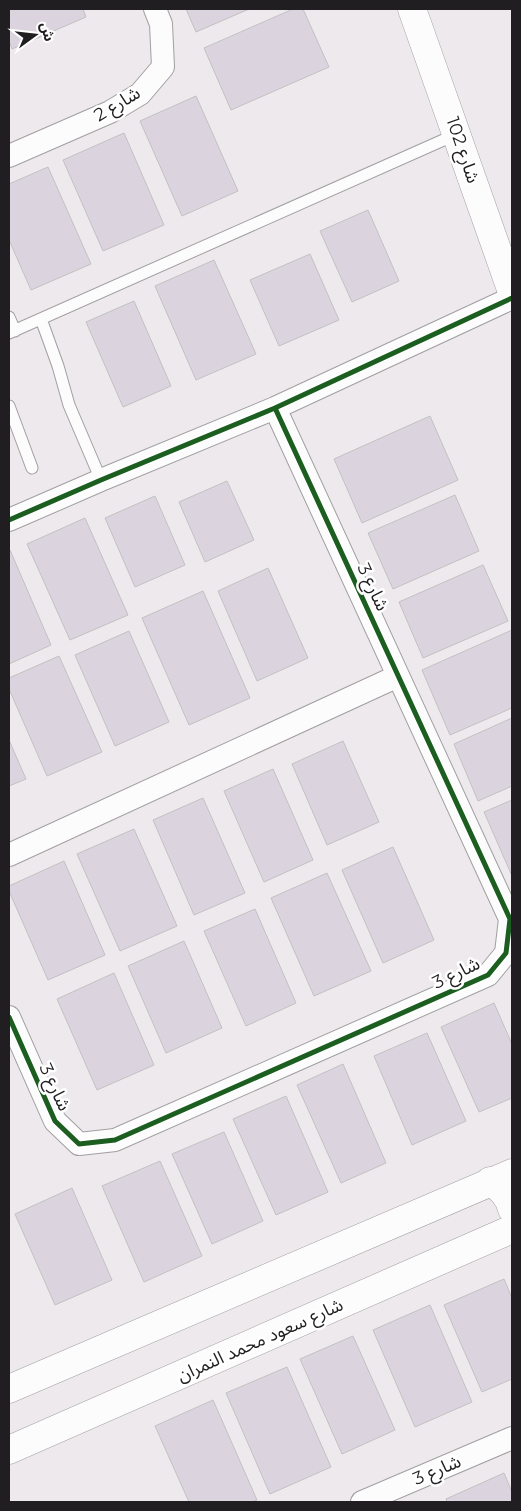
<svg xmlns="http://www.w3.org/2000/svg" width="521" height="1511" viewBox="0 0 521 1511" font-family="Montserrat,'Noto Sans Arabic',sans-serif">
<style>
.building{fill:#dbd4de;stroke:#c3c0c3}
.lines{fill:none;stroke-linecap:round;stroke-linejoin:round}
.service-casing{stroke:#a29fa2;stroke-width:13}
.minor-casing{stroke:#a29fa2;stroke-width:24}
.tertiary-casing{stroke:#a29fa2;stroke-width:29}
.service{stroke:#fcfcfc;stroke-width:11}
.minor{stroke:#fcfcfc;stroke-width:22}
.tertiary{stroke:#fcfcfc;stroke-width:28}
.cycleway-casing{stroke:#fff;stroke-width:8}
.cycleway{stroke:#1b5e20;stroke-width:5}
.labels{text-anchor:middle;dominant-baseline:central;stroke-width:5;stroke-linejoin:round;paint-order:stroke}
.street-label{font-size:18px;fill:#201e20;stroke:#fff}
</style>
<rect width="100%" height="100%" fill="#ede9ec"/>
<path class="building" d="M 9,9 L 83,9 L 86,17 L 12,49 L 9,41 Z
M 186,9 L 249,9 L 196,32 Z
M 293,9 L 303,9 L 329,67 L 231,110 L 204,48 Z
M 196,96 L 238,191 L 182,216 L 140,121 Z
M 124,133 L 164,225 L 103,251 L 63,160 Z
M 48,167 L 91,264 L 31,290 L 9,240 L 9,184 Z
M 368,210 L 399,281 L 352,302 L 320,231 Z
M 310,254 L 339,320 L 279,346 L 250,280 Z
M 214,260 L 256,354 L 196,380 L 155,286 Z
M 134,301 L 171,386 L 123,407 L 86,322 Z
M 430,416 L 458,480 L 362,523 L 334,459 Z
M 227,481 L 254,540 L 205,562 L 179,502 Z
M 455,495 L 479,551 L 393,589 L 368,533 Z
M 155,496 L 185,565 L 135,587 L 105,518 Z
M 85,518 L 128,615 L 70,640 L 27,544 Z
M 10,550 L 51,645 L 9,664 L 9,551 Z
M 483,565 L 508,621 L 423,658 L 399,602 Z
M 268,568 L 308,658 L 257,681 L 218,591 Z
M 203,591 L 250,698 L 189,725 L 142,618 Z
M 512,630 L 512,708 L 450,735 L 422,670 Z
M 129,631 L 169,722 L 115,746 L 75,655 Z
M 59,656 L 102,752 L 47,776 L 9,689 L 9,678 Z
M 512,718 L 512,786 L 478,801 L 454,744 Z
M 9,740 L 26,779 L 9,786 Z
M 343,741 L 379,822 L 327,845 L 292,764 Z
M 273,769 L 313,860 L 264,882 L 224,791 Z
M 203,798 L 245,893 L 194,915 L 153,820 Z
M 512,800 L 512,876 L 484,812 Z
M 134,829 L 177,926 L 120,951 L 77,854 Z
M 393,847 L 434,940 L 383,963 L 342,870 Z
M 64,861 L 105,955 L 48,980 L 9,891 L 9,886 Z
M 327,873 L 371,971 L 314,996 L 271,898 Z
M 255,909 L 296,1003 L 246,1026 L 204,931 Z
M 184,941 L 222,1028 L 166,1053 L 128,966 Z
M 114,973 L 154,1065 L 97,1090 L 57,999 Z
M 494,1003 L 512,1044 L 512,1098 L 479,1112 L 441,1027 Z
M 427,1033 L 466,1121 L 412,1145 L 374,1056 Z
M 343,1064 L 386,1163 L 341,1183 L 297,1085 Z
M 286,1096 L 328,1192 L 276,1215 L 233,1119 Z
M 224,1132 L 263,1221 L 212,1244 L 172,1154 Z
M 160,1161 L 202,1256 L 144,1282 L 102,1186 Z
M 72,1188 L 112,1280 L 55,1305 L 15,1214 Z
M 504,1279 L 512,1298 L 512,1379 L 482,1392 L 444,1305 Z
M 430,1305 L 472,1402 L 415,1427 L 373,1330 Z
M 353,1336 L 395,1430 L 342,1454 L 300,1359 Z
M 287,1367 L 331,1467 L 270,1494 L 226,1393 Z
M 213,1400 L 257,1500 L 251,1502 L 189,1502 L 155,1426 Z
M 504,1473 L 512,1492 L 512,1502 L 447,1502 L 446,1499 Z"/>
<g class="lines">
<g class="service-casing">
<path id="service" d="M 9,317 L 15,331
M 41,319 L 58,366 L 69,405 L 101,480
M 9,333 L 457,134
M 9,406 L 32,468"/>
</g>
<g class="minor-casing">
<path id="minor" d="M 9,156 L 110,112 L 140,94 L 163,67 L 161,24 L 155,9
M 9,520 L 101,480 L 275,408 L 512,298
M 9,855 L 398,676
M 9,1017 L 55,1121 L 79,1144 L 115,1140 L 488,975 L 506,953 L 510,919 L 275,408
M 362,1502 L 512,1438"/>
</g>
<g class="tertiary-casing">
<path id="tertiary" d="M 412,9 L 512,292
M 490,1181 C 501,1189 509,1196 512,1209
M 9,1389 L 512,1173
M 9,1450 L 512,1229"/>
</g>
<use href="#service" class="service"/>
<use href="#minor" class="minor"/>
<use href="#tertiary" class="tertiary"/>
<g class="cycleway-casing">
<path id="cycleway" d="M 9,520 L 101,480 L 275,408 L 512,298
M 9,1017 L 55,1121 L 79,1144 L 115,1140 L 488,975 L 506,953 L 510,919 L 275,408"/>
</g>
<use href="#cycleway" class="cycleway"/>
</g>
<g class="labels">
<g class="street-label">
<text transform="translate(117 104) rotate(-31)">شارع 2</text>
<text transform="translate(463 150) rotate(71)">شارع 102</text>
<text transform="translate(373 587) rotate(65)">شارع 3</text>
<text transform="translate(456 973) rotate(-26)">شارع 3</text>
<text transform="translate(55 1087) rotate(65)">شارع 3</text>
<text transform="translate(260 1340) rotate(-24)">شارع سعود محمد النمران</text>
<text transform="translate(437 1470) rotate(-23)">شارع 3</text>
</g>
</g>
<rect width="521" height="1511" fill="none" stroke="#201e20" stroke-width="20"/>
<g transform="translate(35 35) rotate(75)" stroke="#ffffff" stroke-width="4" paint-order="stroke">
<path d="M0-4L9 19L0 12L-9 19Z" fill="#201e20"/>
<text y="-8" font-size="14" font-weight="bold" text-anchor="middle" fill="#201e20">ش</text>
</g>
</svg>
